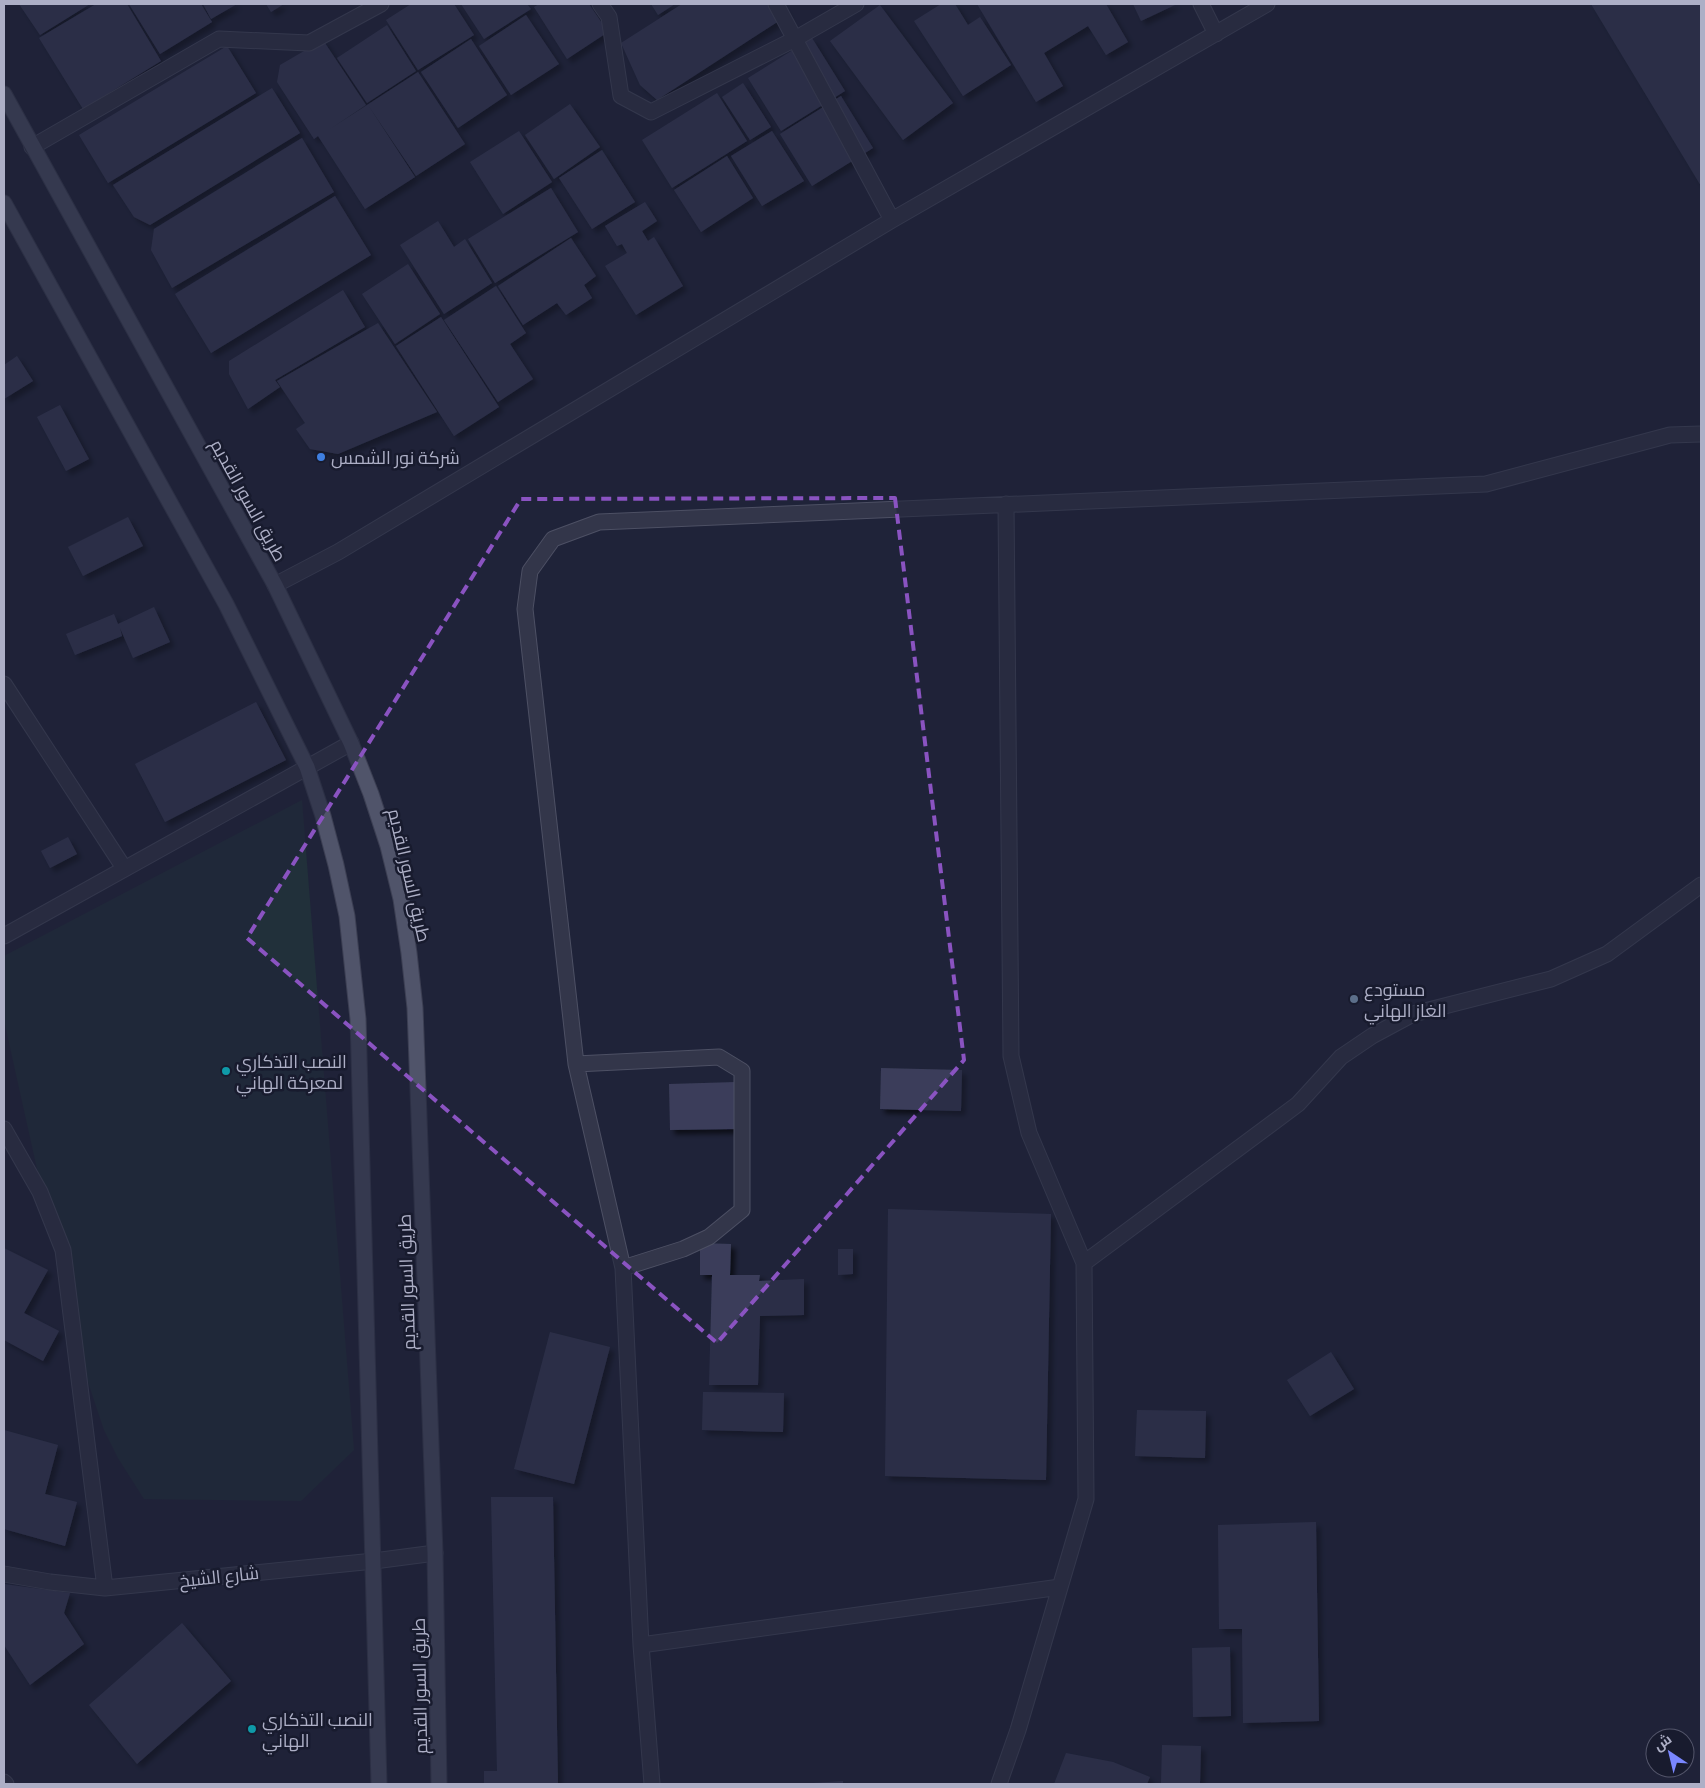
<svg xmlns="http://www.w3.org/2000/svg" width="1705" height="1788" viewBox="0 0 1705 1788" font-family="Barlow,Cairo,sans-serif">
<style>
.garden{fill:#21303a}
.building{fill:#3b3e5a;filter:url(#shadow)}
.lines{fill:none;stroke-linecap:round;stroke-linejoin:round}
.lane-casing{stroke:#4d5064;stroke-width:17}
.street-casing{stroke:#4d5064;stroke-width:17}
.primary-casing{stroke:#3c3f53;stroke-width:17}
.lane{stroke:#33364a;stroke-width:15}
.street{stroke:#33364a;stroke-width:15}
.primary{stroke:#50546a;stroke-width:15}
.marked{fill:none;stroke:#8a53c1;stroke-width:4;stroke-dasharray:10 6;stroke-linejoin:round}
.shop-dot{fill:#3f7fe0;stroke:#181b2e;stroke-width:2}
.service-dot{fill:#5c6f8a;stroke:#181b2e;stroke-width:2}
.culture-dot{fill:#0f9aa8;stroke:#181b2e;stroke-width:2}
.labels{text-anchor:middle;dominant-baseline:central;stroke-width:5;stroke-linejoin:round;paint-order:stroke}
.poi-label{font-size:18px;fill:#adafc6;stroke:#181b2e;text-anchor:start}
.street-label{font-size:18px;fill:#adafc6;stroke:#181b2e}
</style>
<defs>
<filter id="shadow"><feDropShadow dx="4.5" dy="4.5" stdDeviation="2.5" flood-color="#0009"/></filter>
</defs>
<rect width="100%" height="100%" fill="#1f2339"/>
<path class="garden" d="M 302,800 L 354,1450 L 301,1501 L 144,1499 L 118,1458 L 104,1430 L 77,1349 L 4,1020 L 4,956 Z"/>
<path class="building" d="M 19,4 L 90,4 L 40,35 Z
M 96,4 L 127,4 L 161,61 L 83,109 L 39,38 Z
M 129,4 L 201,4 L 212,22 L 160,54 Z
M 203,4 L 237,4 L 211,19 Z
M 266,4 L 284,4 L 271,12 Z
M 411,4 L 454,4 L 474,35 L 418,70 L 386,20 Z
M 461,4 L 527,4 L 531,9 L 484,39 Z
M 539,4 L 589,4 L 608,32 L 567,59 L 534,7 Z
M 651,4 L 675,4 L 658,15 Z
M 682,4 L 780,4 L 788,15 L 657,100 L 640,85 L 621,43 Z
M 941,4 L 955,4 L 968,25 L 980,17 L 1011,65 L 963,96 L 914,21 Z
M 977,4 L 1106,4 L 1128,42 L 1106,55 L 1088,26 L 1044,53 L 1063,86 L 1036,102 Z
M 1133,4 L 1177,4 L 1141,21 Z
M 1591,4 L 1701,4 L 1701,186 Z
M 880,5 L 953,103 L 903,140 L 830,41 Z
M 526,15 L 559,64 L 511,95 L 479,46 Z
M 387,25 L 416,71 L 367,103 L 337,58 Z
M 812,38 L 845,91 L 781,131 L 748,78 Z
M 471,39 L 507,95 L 458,128 L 421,72 Z
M 323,40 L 366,105 L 330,129 L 418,72 L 465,144 L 416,176 L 368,105 L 415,177 L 365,209 L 318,136 L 314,139 L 277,82 L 280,65 Z
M 227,46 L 256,93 L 108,183 L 79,135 Z
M 743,83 L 771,127 L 750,140 L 722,97 Z
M 272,88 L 300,133 L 150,225 L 134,217 L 113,185 Z
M 717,93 L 747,141 L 672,188 L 642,140 Z
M 841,96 L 873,148 L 812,186 L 780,134 Z
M 570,104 L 600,147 L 554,179 L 525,135 Z
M 519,131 L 552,182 L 503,214 L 470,162 Z
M 772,131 L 804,181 L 762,206 L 731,156 Z
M 302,138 L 334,192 L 172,288 L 151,250 L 154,229 Z
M 602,150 L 635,202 L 592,229 L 559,178 Z
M 727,156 L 753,198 L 701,232 L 674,190 Z
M 551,188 L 578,232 L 495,283 L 468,239 Z
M 335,196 L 371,255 L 211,353 L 175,294 Z
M 645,202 L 657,221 L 642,231 L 648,241 L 654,237 L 683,286 L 636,315 L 605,266 L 627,253 L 622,244 L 617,246 L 605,226 Z
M 438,221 L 454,247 L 465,239 L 492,283 L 444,314 L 400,245 Z
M 571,238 L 596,276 L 584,285 L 592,298 L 566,315 L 557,303 L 523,325 L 498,286 Z
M 408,264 L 440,314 L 395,344 L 362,294 Z
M 496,286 L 526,333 L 510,344 L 533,379 L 498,402 L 444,320 Z
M 343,290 L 365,327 L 275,380 L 280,387 L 248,409 L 229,374 L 229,361 Z
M 441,317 L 499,407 L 454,436 L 396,346 Z
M 378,323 L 437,412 L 338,454 L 310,449 L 296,429 L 305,423 L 277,381 Z
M 17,356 L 33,381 L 4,399 L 4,365 Z
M 60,405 L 89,459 L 66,471 L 37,417 Z
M 128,517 L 143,546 L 83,576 L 68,547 Z
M 154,607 L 170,642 L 133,658 L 120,628 L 122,636 L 75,655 L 66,634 L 114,614 L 118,624 Z
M 256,702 L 286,760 L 165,822 L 135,764 Z
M 68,837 L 77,854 L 50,868 L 41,851 Z
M 881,1068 L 962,1070 L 961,1111 L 880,1109 Z
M 736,1082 L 737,1129 L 670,1130 L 669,1084 Z
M 888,1209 L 1051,1214 L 1046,1480 L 885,1476 Z
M 700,1243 L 731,1244 L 730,1275 L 760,1275 L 759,1281 L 804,1279 L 804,1315 L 760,1316 L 758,1385 L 709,1385 L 712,1275 L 700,1275 Z
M 4,1248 L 48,1270 L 24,1313 L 59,1331 L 43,1361 L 4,1340 Z
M 838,1249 L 853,1249 L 853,1274 L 838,1275 Z
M 550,1332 L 610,1347 L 574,1484 L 514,1469 Z
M 1331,1352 L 1354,1389 L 1310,1416 L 1287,1380 Z
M 703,1392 L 784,1393 L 783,1432 L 702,1430 Z
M 1137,1410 L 1206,1411 L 1205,1458 L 1135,1456 Z
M 4,1430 L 58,1445 L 45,1494 L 77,1502 L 65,1546 L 4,1529 Z
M 491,1497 L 553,1497 L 558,1784 L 484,1784 L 484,1771 L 497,1771 Z
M 1316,1522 L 1319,1721 L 1243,1723 L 1242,1629 L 1219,1629 L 1218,1525 Z
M 4,1584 L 70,1593 L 64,1613 L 84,1644 L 30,1685 L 4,1645 Z
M 182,1623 L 231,1681 L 137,1764 L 89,1705 Z
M 1230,1647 L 1231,1716 L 1193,1717 L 1192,1648 Z
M 1162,1745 L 1201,1746 L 1200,1784 L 1161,1784 Z
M 1066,1753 L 1113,1762 L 1150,1777 L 1147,1784 L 1054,1784 Z
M 843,1781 L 843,1784 L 813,1784 L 813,1783 Z"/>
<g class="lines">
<g class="lane-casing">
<path id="lane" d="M 4,684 L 124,868
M 576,1064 L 719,1057 L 742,1071 L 742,1210 L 709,1237 L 683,1249 L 623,1268
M 1084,1263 L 1298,1104 L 1341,1057 L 1372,1036 L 1413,1014 L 1551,979 L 1607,954 L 1701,885
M 641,1645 L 1060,1587
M 652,1784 L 641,1645 L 623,1268 L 576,1064 L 525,609 L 530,571 L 553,539 L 599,522 L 1486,484 L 1670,435 L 1701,434
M 999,1784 L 1018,1730 L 1086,1499 L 1084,1263 L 1029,1133 L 1011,1056 L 1006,504"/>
</g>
<g class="street-casing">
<path id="street" d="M 600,4 L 609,17 L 621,96 L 651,112 L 795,39 L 856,4
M 776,4 L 892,220
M 1201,4 L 1216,34
M 32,147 L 219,39 L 309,43 L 381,4
M 275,585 L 338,552 L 892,220 L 1267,4
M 4,936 L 351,743
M 4,1129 L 40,1192 L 63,1250 L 105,1588
M 4,1574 L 50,1582 L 105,1588 L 374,1561 L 435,1553
M 4,1782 L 6,1784"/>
</g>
<g class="primary-casing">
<path id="primary" d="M 4,94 L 275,585 L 351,743 L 371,794 L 388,846 L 401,899 L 409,953 L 415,1008 L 435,1553 L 439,1784
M 4,203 L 226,604 L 307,767 L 323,816 L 336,865 L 347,916 L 358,1019 L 379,1784"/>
</g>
<use href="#lane" class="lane"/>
<use href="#street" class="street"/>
<use href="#primary" class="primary"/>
</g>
<path d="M0 0H1705V1788H0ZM 895,498 L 964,1060 L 717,1343 L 247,938 L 521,499 Z" fill="#1f2339" fill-opacity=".55" fill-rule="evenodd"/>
<path class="marked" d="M 895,498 L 964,1060 L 717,1343 L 247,938 L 521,499 Z"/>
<circle class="shop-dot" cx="321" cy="457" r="5"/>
<circle class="service-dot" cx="1354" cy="999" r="5"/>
<g class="culture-dot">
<circle cx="226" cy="1071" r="5"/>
<circle cx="252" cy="1729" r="5"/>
</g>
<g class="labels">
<g class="poi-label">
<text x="331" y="457">شركة نور الشمس</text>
<text x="1364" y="989">مستودع<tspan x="1364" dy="21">الغاز الهاني</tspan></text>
<text x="236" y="1061">النصب التذكاري<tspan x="236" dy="21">لمعركة الهاني</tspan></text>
<text x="262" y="1719">النصب التذكاري<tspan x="262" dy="21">الهاني</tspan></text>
</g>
<g class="street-label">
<text transform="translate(249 500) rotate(61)">طريق السور القديم</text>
<text transform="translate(410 875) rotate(77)">طريق السور القديم</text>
<text transform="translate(406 1282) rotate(-92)">طريق السور القديم</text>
<text transform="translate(219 1576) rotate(-6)">شارع الشيخ</text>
<text transform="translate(419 1686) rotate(-91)">طريق السور القديم</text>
</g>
</g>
<rect width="1705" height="1788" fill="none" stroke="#adafc6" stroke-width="10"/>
<g transform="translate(1670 1753) rotate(325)"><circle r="24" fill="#181b2e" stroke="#54566b"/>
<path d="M0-4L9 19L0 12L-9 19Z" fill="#7a87ff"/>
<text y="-8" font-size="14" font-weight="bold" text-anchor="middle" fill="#adafc6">ش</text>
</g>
</svg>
